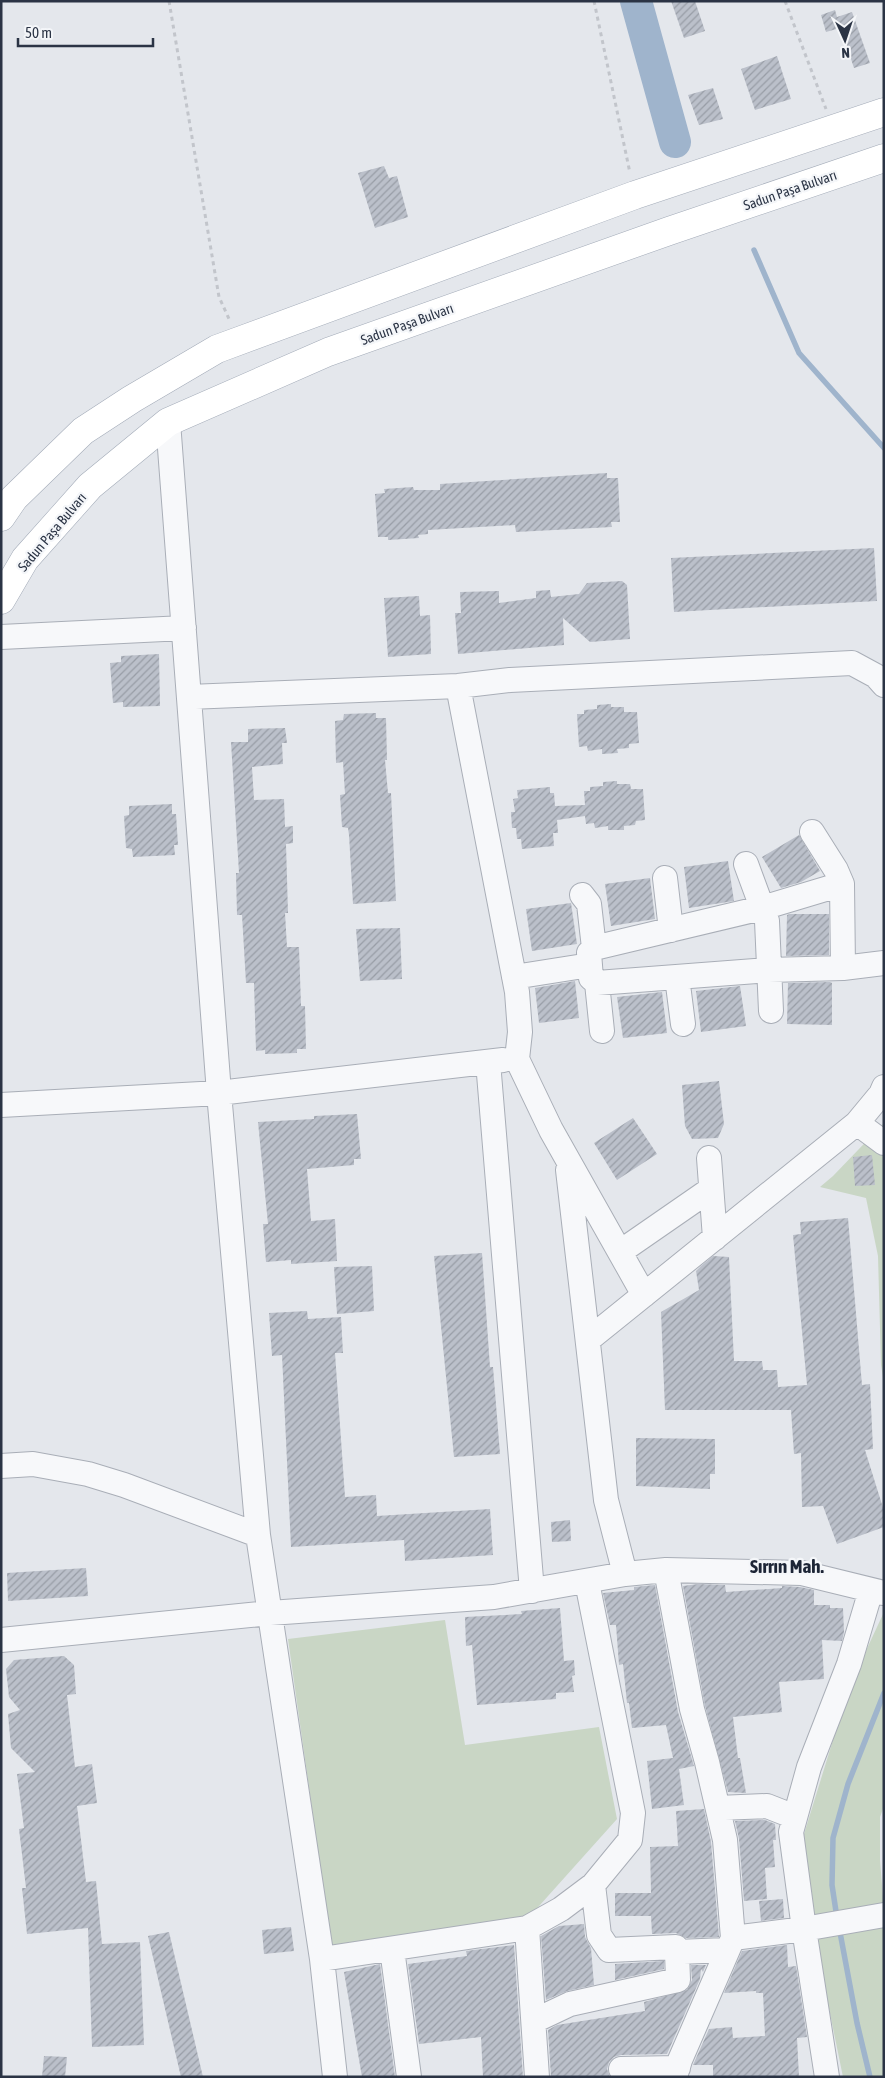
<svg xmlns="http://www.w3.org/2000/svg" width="885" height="2078" viewBox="0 0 885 2078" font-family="'Asap Condensed',sans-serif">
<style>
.green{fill:#c9d6c5}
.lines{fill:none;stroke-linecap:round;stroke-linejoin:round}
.stream{stroke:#9fb4cc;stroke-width:5.5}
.river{stroke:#9fb4cc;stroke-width:32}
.building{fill:url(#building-hatch)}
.minor-casing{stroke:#a9aeb7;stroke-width:26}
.major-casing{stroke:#a3abb8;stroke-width:29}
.path{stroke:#c2c5cb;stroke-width:3;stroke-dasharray:4 4;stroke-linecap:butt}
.minor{stroke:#f7f8fa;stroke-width:24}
.major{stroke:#fff;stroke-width:28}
.labels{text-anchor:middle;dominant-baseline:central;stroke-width:4.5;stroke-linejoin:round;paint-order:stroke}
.street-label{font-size:14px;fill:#2b3445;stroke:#f4f6f9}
.district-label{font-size:19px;font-weight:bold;fill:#1d2536;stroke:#f4f6f9}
</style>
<defs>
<pattern id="building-hatch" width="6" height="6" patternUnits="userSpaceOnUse" patternTransform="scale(1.25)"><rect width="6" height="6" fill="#bbc0ca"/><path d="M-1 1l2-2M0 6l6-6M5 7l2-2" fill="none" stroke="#989da6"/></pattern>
</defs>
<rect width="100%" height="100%" fill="#e4e7ec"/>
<path class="green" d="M 884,1123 L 884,1383 L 881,1365 L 878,1256 L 866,1198 L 820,1187 L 833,1176 Z
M 884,1612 L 884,1806 L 880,1817 L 880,1860 L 884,1911 L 884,2077 L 843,2077 L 825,1989 L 805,1874 L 804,1834 L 850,1685 Z
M 445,1620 L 465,1745 L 599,1727 L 617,1819 L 531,1915 L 332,1950 L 288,1639 Z"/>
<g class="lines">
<path class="stream" d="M 754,250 L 799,353 L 884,448
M 837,1918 L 832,1885 L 833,1838 L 848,1784 L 884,1693
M 839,1927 L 857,2023 L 870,2077"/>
<path class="river" d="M 636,1 L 675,142"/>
</g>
<path class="building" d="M 671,1 L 695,1 L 705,31 L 684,38 Z
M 835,10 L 837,17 L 852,12 L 870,63 L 854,68 L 839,23 L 840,28 L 826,32 L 821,15 Z
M 777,56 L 791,99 L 755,110 L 741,69 Z
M 713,88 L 723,119 L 699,125 L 688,95 Z
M 384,166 L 389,178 L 397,176 L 408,217 L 375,228 L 358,173 Z
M 607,473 L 607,478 L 618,478 L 620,522 L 611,522 L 612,527 L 516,532 L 515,525 L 428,530 L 428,534 L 418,535 L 419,538 L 388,540 L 388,537 L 378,537 L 375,494 L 385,493 L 384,489 L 413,487 L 414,490 L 440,490 L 440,484 Z
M 874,548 L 877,601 L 674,612 L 671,558 Z
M 622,581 L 627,585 L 630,639 L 590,642 L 563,618 L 564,645 L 458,654 L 455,613 L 461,613 L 460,592 L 499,591 L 499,603 L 536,598 L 536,591 L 550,590 L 551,597 L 579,594 L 587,583 Z
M 419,596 L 420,616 L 430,615 L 431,654 L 388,657 L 384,598 Z
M 159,654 L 160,706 L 123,707 L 123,702 L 113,703 L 110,663 L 121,662 L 121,656 Z
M 611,704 L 611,707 L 624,707 L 624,712 L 637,712 L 639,743 L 629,744 L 629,748 L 617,749 L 618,753 L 602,754 L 602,749 L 588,751 L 587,746 L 579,747 L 577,714 L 584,714 L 584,710 L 597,709 L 597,705 Z
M 376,713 L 376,718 L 386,718 L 387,760 L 385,760 L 388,793 L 391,793 L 396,901 L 353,904 L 349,835 L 348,828 L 342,827 L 340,795 L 345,794 L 343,762 L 336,763 L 335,721 L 343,720 L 344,714 Z
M 285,728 L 287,743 L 282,743 L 283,764 L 252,767 L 254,800 L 284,799 L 285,827 L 293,826 L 293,843 L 286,844 L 288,913 L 285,913 L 287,947 L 299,947 L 301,1006 L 305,1006 L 306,1049 L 297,1049 L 297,1053 L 265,1054 L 265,1050 L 256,1051 L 254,983 L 246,983 L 242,915 L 237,915 L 236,873 L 239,873 L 231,742 L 248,742 L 248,729 Z
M 617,781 L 617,784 L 630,784 L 631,789 L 643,789 L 645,820 L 636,821 L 635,825 L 624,826 L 624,830 L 608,830 L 608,826 L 595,828 L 594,823 L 586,824 L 585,816 L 557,820 L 558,833 L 553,833 L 554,846 L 522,849 L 521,839 L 517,839 L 516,828 L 512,828 L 511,812 L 515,812 L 513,799 L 518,798 L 517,790 L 550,787 L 550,793 L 554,793 L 555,806 L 585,805 L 584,791 L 590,791 L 590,787 L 603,786 L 603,782 Z
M 172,804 L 172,814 L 176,814 L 178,845 L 174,845 L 175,855 L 133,857 L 132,849 L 126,848 L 124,816 L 129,815 L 129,806 Z
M 799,835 L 820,871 L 801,882 L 781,888 L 762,857 Z
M 728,861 L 734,901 L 689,908 L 684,867 Z
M 650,878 L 655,919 L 611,926 L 605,884 Z
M 571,903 L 577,944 L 532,951 L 526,909 Z
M 790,914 L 829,914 L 829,955 L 786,956 L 787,915 Z
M 400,928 L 402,979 L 360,981 L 356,929 Z
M 575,981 L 579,1018 L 539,1023 L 535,988 Z
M 830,982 L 832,983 L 832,1025 L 787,1024 L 788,983 Z
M 740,986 L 746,1026 L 701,1032 L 696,991 Z
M 662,992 L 667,1033 L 623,1038 L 617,997 Z
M 719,1081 L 724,1124 L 718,1138 L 692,1139 L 685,1126 L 682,1085 Z
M 357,1114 L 361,1159 L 354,1159 L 354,1165 L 307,1169 L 311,1221 L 335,1219 L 337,1261 L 291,1264 L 291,1260 L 266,1262 L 263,1224 L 268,1224 L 258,1122 L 314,1119 L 314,1116 Z
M 633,1118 L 657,1154 L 617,1180 L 594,1143 Z
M 872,1155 L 875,1185 L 855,1186 L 853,1157 Z
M 848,1218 L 862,1385 L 870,1384 L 873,1449 L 865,1450 L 884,1511 L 884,1527 L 837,1544 L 823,1506 L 802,1507 L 801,1453 L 794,1454 L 791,1410 L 665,1410 L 661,1312 L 699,1290 L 696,1271 L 701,1266 L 713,1256 L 729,1257 L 734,1361 L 762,1361 L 763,1370 L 777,1370 L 778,1387 L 807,1385 L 793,1235 L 801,1234 L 800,1222 Z
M 482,1253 L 490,1367 L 493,1367 L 500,1454 L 454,1457 L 434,1256 Z
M 372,1266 L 374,1311 L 337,1314 L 334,1267 Z
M 307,1311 L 308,1319 L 341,1317 L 343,1353 L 335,1353 L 345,1497 L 376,1495 L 377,1516 L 490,1509 L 493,1555 L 405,1561 L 404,1540 L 291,1547 L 282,1355 L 272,1356 L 269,1313 Z
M 636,1438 L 715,1439 L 715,1474 L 710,1474 L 710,1489 L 636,1486 Z
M 570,1520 L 571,1541 L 552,1542 L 551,1522 Z
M 86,1568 L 88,1596 L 8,1601 L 7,1573 Z
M 698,1584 L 725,1585 L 726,1592 L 782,1588 L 782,1586 L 800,1587 L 814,1590 L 814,1605 L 830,1605 L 830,1608 L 843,1608 L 844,1632 L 842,1641 L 822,1640 L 824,1679 L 779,1682 L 782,1712 L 733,1717 L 738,1758 L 740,1758 L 746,1793 L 728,1792 L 705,1706 L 683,1586 Z
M 655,1585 L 678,1712 L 694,1766 L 679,1769 L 684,1805 L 652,1809 L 647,1761 L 673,1758 L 666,1725 L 632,1728 L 629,1703 L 627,1703 L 623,1664 L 619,1665 L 616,1625 L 610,1625 L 603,1593 L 634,1590 L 634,1587 Z
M 560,1608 L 564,1661 L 574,1660 L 575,1675 L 572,1676 L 574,1692 L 556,1693 L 556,1699 L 477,1705 L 472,1645 L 466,1646 L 465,1617 L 522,1614 L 521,1611 Z
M 64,1656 L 74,1665 L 76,1694 L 67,1695 L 75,1767 L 92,1764 L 97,1803 L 77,1806 L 86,1882 L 96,1881 L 102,1944 L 140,1942 L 144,2045 L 92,2047 L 88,1928 L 27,1934 L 22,1888 L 26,1888 L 19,1829 L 24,1828 L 17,1774 L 35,1772 L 11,1748 L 8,1714 L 20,1710 L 9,1697 L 6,1669 L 14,1660 Z
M 704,1809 L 711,1842 L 719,1937 L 686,1938 L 676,1933 L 652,1934 L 651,1916 L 615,1916 L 615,1893 L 651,1893 L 650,1847 L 678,1846 L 676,1811 Z
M 765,1820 L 775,1824 L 776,1840 L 773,1840 L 775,1867 L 765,1868 L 767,1899 L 744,1901 L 739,1839 L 735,1821 Z
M 783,1899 L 784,1918 L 761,1921 L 759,1901 Z
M 584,1924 L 585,1937 L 591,1948 L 594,1985 L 567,1991 L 546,2000 L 541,1936 L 559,1926 Z
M 291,1927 L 294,1951 L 264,1954 L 262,1930 Z
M 169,1932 L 203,2077 L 181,2077 L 148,1936 Z
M 514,1945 L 523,2077 L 483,2077 L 481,2037 L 419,2044 L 408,1964 L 467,1956 L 466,1951 Z
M 787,1945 L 788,1967 L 796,1966 L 807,2037 L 797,2038 L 799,2077 L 713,2077 L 713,2065 L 693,2065 L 709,2029 L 732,2027 L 733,2038 L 765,2036 L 763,1993 L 756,1993 L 756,1991 L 724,1993 L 742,1951 Z
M 664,1961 L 664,1969 L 615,1980 L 615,1964 Z
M 380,1964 L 395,2077 L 362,2077 L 344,1972 Z
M 691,1965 L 706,1965 L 703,1972 L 701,1969 L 700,1979 L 667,2054 L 621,2055 L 614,2057 L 609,2062 L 607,2069 L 610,2077 L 551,2077 L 548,2030 L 557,2025 L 645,2011 L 644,2002 L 687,1990 L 692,1980 Z
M 44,2056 L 67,2057 L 65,2077 L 42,2077 Z"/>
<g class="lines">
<g class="minor-casing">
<path id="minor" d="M 168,422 L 219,1093 L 258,1535 L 322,1959 L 335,2077
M 1,637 L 184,628
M 458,686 L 517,992 L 520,1032 L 517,1059 L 551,1130 L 644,1295
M 189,697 L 458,686 L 510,680 L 852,663 L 876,676 L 884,685
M 812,832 L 836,870 L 842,884 L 843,968
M 746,864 L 767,921 L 771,1011
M 665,878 L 671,930
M 842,884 L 762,908 L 594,948 L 589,953 L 591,978 L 597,983 L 769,970 L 843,968 L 884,963
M 582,895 L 589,904 L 594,948
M 514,977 L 590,965
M 677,977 L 683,1024
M 597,983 L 602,1031
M 488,1062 L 532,1591
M 1,1105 L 219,1093 L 503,1060
M 857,1123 L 884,1143
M 709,1158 L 715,1238
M 568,1170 L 606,1500 L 625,1574
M 620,1252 L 711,1189
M 588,1340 L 857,1123 L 881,1094 L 884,1087
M 1,1466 L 33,1464 L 88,1474 L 124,1485 L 258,1535
M 666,1570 L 692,1709 L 707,1762 L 725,1840 L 733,1938 L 680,2060 L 675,2077
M 1,1640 L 270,1613 L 494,1597 L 625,1574 L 666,1570 L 802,1573 L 884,1593
M 718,1808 L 767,1806 L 795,1817
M 593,1885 L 599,1935 L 609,1950 L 676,1947 L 677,1952
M 527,1928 L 537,2077
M 733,1938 L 804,1929 L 884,1915
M 392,1949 L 409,2077
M 322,1959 L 527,1928 L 561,1909 L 593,1885 L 630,1840 L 633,1813 L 587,1582
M 534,2021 L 570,2004 L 678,1980 L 677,1952 L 727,1950
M 621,2069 L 678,2068
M 827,2077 L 804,1929 L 791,1832 L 809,1767 L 849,1664 L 871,1590"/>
</g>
<g class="major-casing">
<path id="major" d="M 1,517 L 14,498 L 83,431 L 132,399 L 217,349 L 635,195 L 884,112
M 1,600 L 25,559 L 90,486 L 168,422 L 328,352 L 669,231 L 884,158"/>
</g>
<path class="path" d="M 169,1 L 219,297 L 230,321
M 594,1 L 630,173
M 785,1 L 826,109"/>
<use href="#minor" class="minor"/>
<use href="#major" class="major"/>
</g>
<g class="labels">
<g class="street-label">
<text transform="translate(790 190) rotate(-19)">Sadun Paşa Bulvarı</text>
<text transform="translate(407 324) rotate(-20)">Sadun Paşa Bulvarı</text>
<text transform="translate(52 532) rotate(-50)">Sadun Paşa Bulvarı</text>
</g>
<g class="district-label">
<text x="787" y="1566">Sırrın Mah.</text>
</g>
</g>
<rect width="885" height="2078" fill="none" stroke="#2b3445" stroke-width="5"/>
<g transform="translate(845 40) rotate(177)" stroke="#f4f6f9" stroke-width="4" paint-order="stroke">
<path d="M0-4L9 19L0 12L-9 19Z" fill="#2b3445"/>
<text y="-8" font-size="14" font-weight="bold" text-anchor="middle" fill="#2b3445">N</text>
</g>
<path d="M18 38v8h135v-8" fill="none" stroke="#2b3445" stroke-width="2.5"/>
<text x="25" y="38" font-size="15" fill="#2b3445" stroke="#f4f6f9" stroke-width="4" paint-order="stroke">50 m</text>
</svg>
